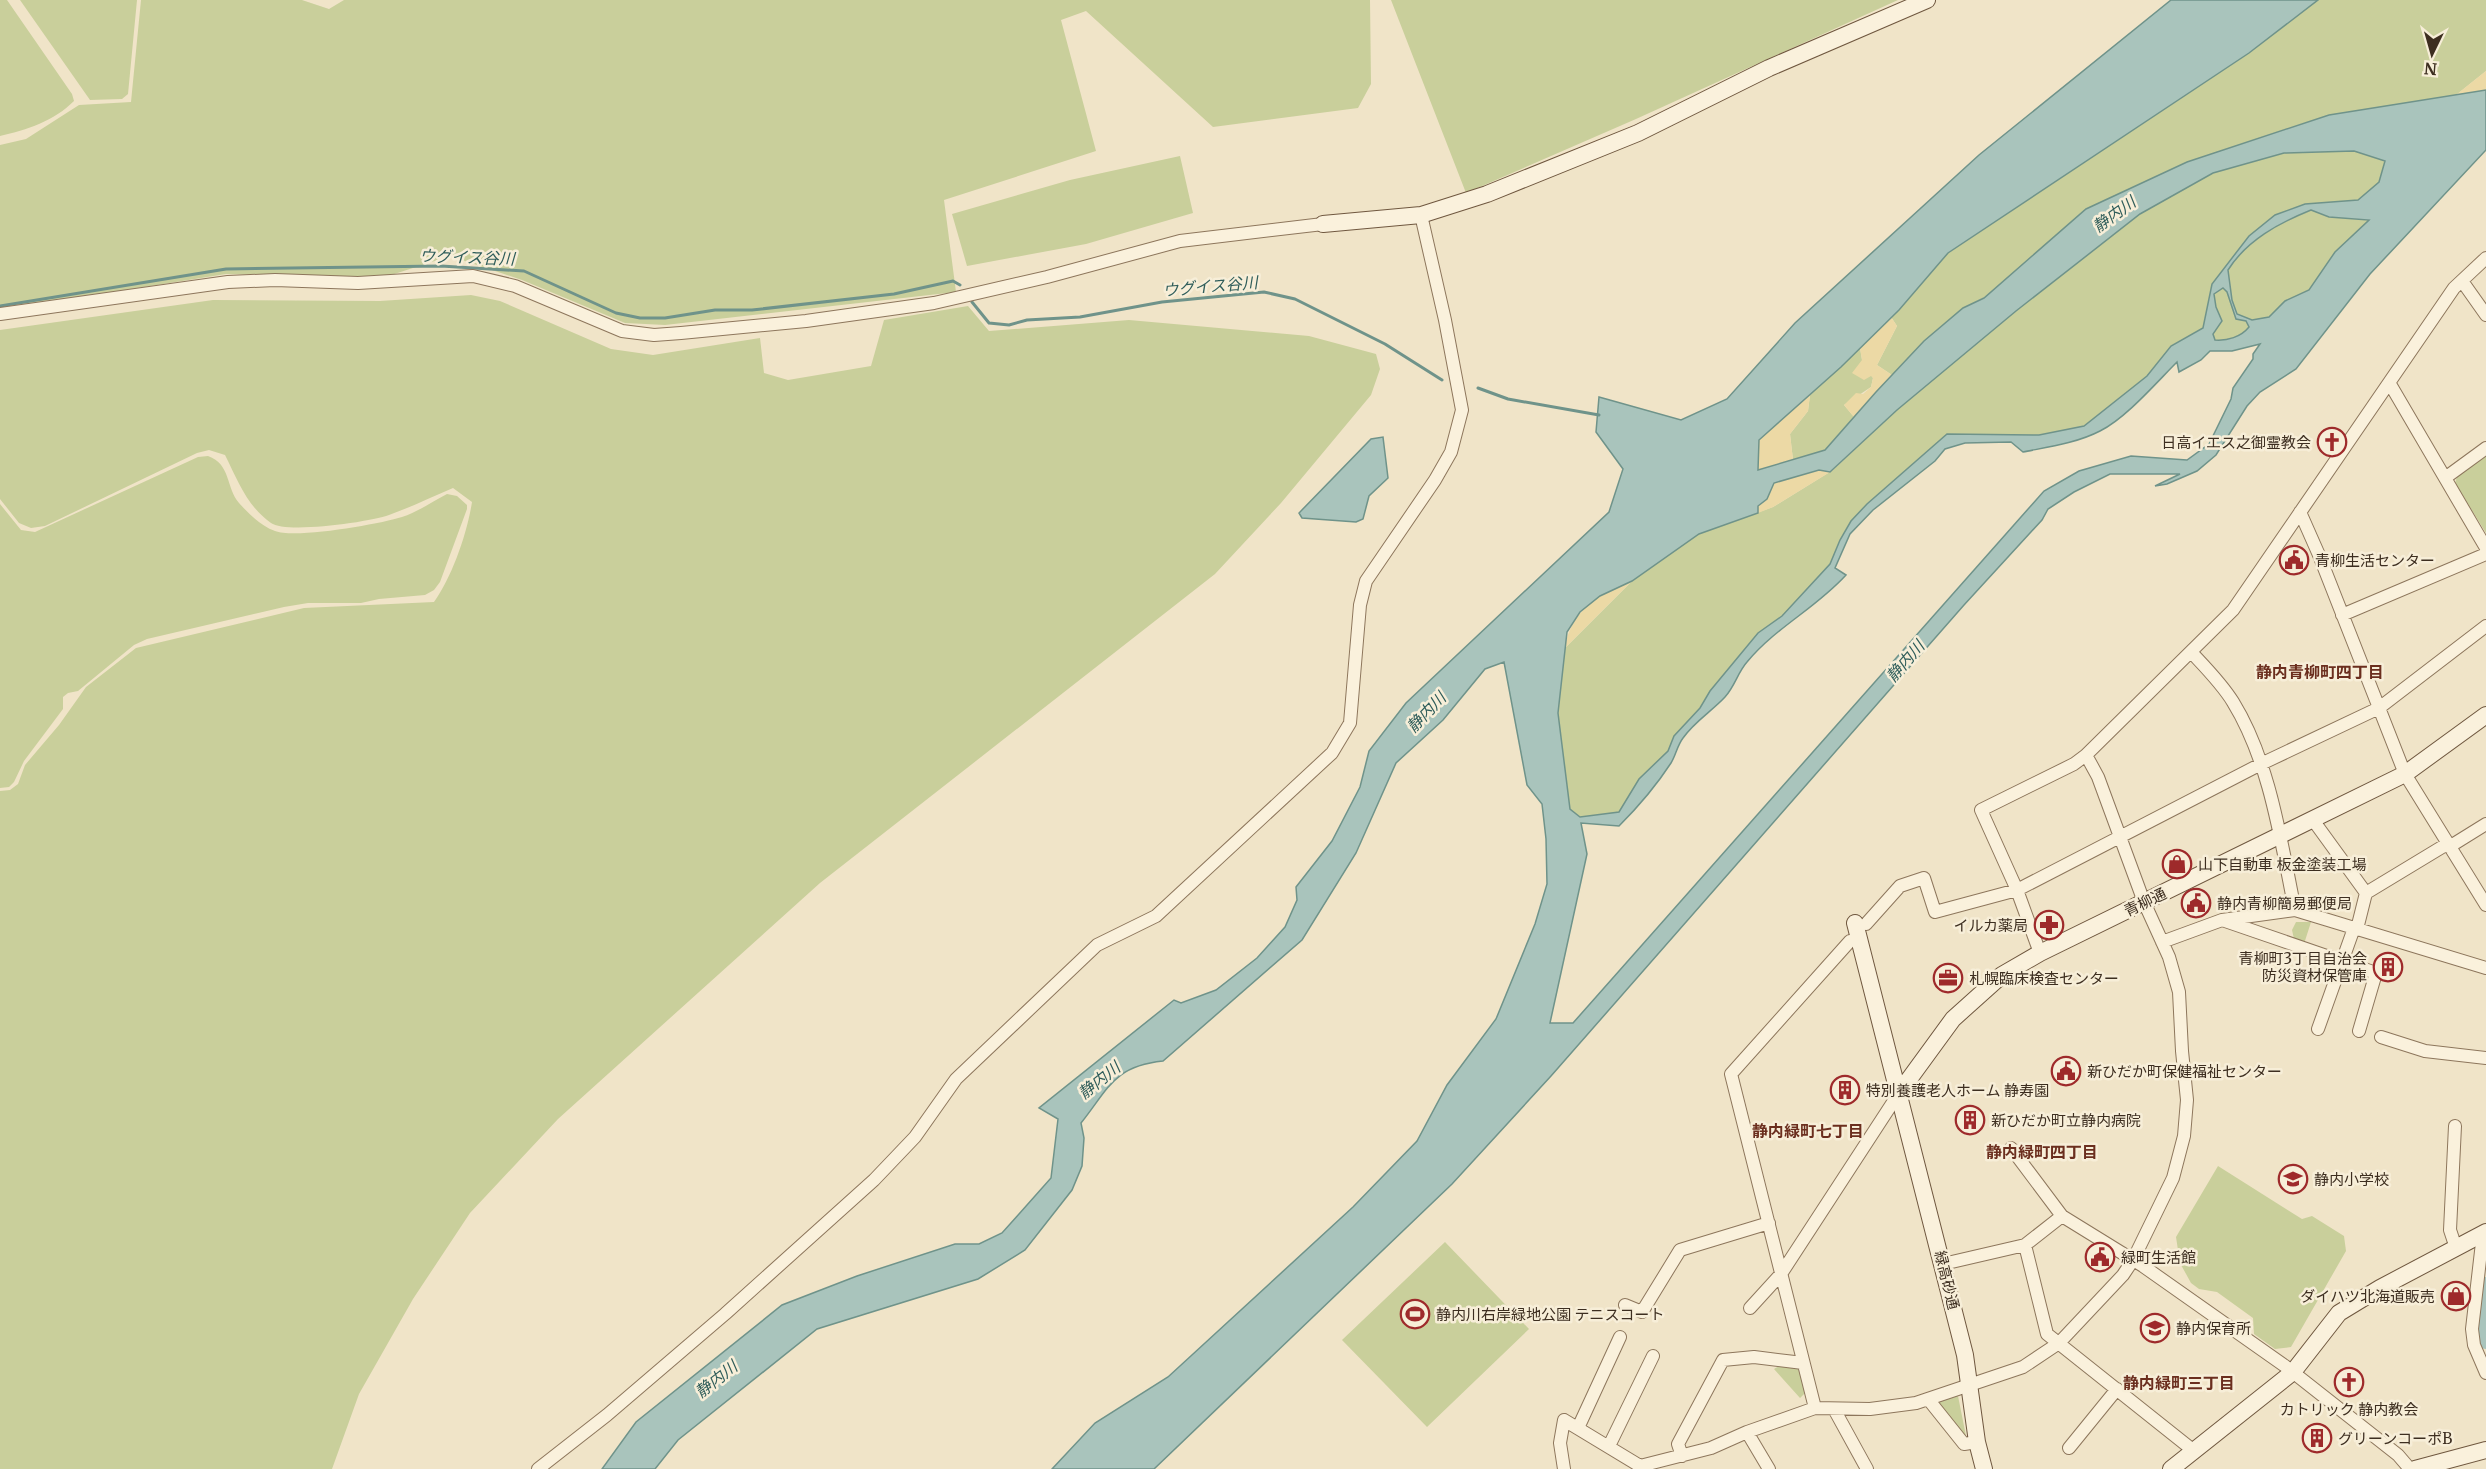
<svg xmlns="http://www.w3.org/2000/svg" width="2486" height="1469" viewBox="0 0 2486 1469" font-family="Merriweather,'Noto Sans JP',serif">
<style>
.green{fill:#c9cf9b}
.sand{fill:#ecd9a5}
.water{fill:#a9c4bc;stroke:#6f938a;stroke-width:1.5;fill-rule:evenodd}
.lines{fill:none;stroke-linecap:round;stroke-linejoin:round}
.stream{stroke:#6f938a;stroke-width:3}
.river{stroke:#a9c4bc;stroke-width:20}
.street-casing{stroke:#8d765c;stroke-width:14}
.secondary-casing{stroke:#6f573f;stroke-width:18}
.street{stroke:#faf1dc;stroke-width:12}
.secondary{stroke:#faf1dc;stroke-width:16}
.labels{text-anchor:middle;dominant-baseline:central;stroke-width:5;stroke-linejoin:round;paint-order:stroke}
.poi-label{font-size:15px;fill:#3d2e20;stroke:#f7eed8;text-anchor:start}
.street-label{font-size:15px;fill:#3d2e20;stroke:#f7eed8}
.water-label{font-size:16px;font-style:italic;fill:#2f5d5a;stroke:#f7eed8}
.neighbourhood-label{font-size:16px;font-weight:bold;fill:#6b2e1e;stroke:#f7eed8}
</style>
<rect width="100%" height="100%" fill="#f0e4c8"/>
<path class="green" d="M 0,0 L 7,0 L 72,94 L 74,101 C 54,121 27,130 0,136 Z
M 20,0 L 137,0 L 128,94 L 122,99 L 90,100 Z
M 141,0 L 302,0 L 329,9 L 344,0 L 1370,0 L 1371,84 L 1358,108 L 1213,127 L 1086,11 L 1061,20 L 1096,151 L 944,200 L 956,292 L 665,325 L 625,323 L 522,280 L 450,256 L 382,278 L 226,274 L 0,310 L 0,145 L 26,139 L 79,105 L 131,102 Z
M 1391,0 L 1898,0 L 1636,119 L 1466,193 Z
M 2318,0 L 2486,0 L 2486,71 L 2456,95 L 2329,115 L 2187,162 L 1983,298 C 1947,315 1920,346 1892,375 L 1877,365 L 1897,326 L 1891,317 L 1948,253 L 2249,53 Z
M 2354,151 L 2385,161 L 2379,182 L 2358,200 L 2305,204 L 2249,236 L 2212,284 L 2203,328 L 2171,346 L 2147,376 L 2084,426 L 2039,435 L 1947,434 L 1867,504 L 1851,521 L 1840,540 L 1831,564 L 1782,616 L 1758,633 L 1710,691 L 1700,708 L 1674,736 L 1668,751 L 1639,779 L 1619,812 L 1580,817 L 1570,809 L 1558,713 L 1565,648 L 1632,581 L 1699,534 L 1773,507 L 1833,470 L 1897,410 L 2016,311 L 2140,214 L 2213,173 L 2284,153 Z
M 1180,156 L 1193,213 L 1086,244 L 967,266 L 952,214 L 1070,180 Z
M 2312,210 L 2329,217 L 2370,220 L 2335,252 L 2309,290 L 2285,301 L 2269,317 L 2252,320 L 2237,314 L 2232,300 L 2228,270 C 2247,240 2279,223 2312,210 Z
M 2223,287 L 2227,292 L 2236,319 L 2246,321 L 2249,327 C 2241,337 2227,341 2214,340 L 2213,334 L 2222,321 L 2216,307 L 2214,294 Z
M 471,295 L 500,301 L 611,349 L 653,355 L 760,338 L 764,373 L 788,380 L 871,366 L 884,320 L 968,306 L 989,331 L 1129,320 L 1309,336 L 1376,354 L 1380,369 L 1371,395 L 1281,503 L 1215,574 L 820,883 L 558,1119 L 470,1213 L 413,1299 L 359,1394 L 332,1469 L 0,1469 L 0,791 L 10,790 L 18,784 L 25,765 L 59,725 L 86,687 L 136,648 L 304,608 L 434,602 C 452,577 467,534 472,502 L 453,488 C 432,497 411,507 389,515 C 370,522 286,534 271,523 C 247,506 238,481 225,455 L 209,450 L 197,453 L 45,526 L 31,528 L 19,523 L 0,499 L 0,330 L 213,300 L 380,301 Z
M 1860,348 L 1862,360 L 1873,378 L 1871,387 L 1844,405 L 1854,417 L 1825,451 L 1793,460 L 1790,434 L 1808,411 L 1810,395 Z
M 208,456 C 231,464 226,488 239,503 C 249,514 261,526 275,531 C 296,539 380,524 402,517 C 418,512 433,501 447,494 L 457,496 L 467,505 L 467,509 L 440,582 L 434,590 L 425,595 L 379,599 L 361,603 L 308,603 L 284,607 L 147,639 L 134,645 L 78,691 L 68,693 L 63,697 L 63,709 L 24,761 L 14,782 L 9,787 L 0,788 L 0,504 L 21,530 L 35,532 L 198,457 Z
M 2486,456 L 2486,533 L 2455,483 L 2457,477 Z
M 2296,922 L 2311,922 L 2304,944 L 2294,939 L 2292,930 Z
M 2218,1166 L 2302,1219 L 2312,1216 L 2344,1236 L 2346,1251 L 2291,1347 L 2275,1349 L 2254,1334 L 2253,1318 L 2217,1292 L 2199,1289 L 2191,1283 L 2180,1263 L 2176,1237 Z
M 1445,1242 L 1529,1329 L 1427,1427 L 1342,1340 Z
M 1779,1366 L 1799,1368 L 1806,1392 L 1800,1398 L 1774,1369 Z
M 1958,1396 L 1967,1441 L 1936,1403 Z"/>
<path class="sand" d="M 2486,71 L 2486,90 L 2456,95 Z
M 1891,317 L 1897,326 L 1877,365 L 1892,375 L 1854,417 L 1844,405 L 1856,393 L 1863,394 L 1871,387 L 1873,378 L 1871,376 L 1864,380 L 1852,373 L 1862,360 L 1860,348 Z
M 1810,395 L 1808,411 L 1790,434 L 1793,460 L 1758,470 L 1759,440 Z
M 1819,470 L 1830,472 L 1773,507 L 1758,513 L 1758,506 L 1767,499 L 1774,483 Z
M 1632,581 L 1565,648 C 1570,612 1599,592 1632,581 Z"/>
<path class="water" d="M 2171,0 L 2318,0 L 2249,53 L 1948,253 L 1899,310 L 1841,367 L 1759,440 L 1758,470 L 1825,450 L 1876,392 L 1924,341 L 1963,308 L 1984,298 L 2086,209 L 2187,162 L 2329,115 L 2486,90 L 2486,150 L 2370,274 L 2296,369 L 2260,392 L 2247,406 L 2216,455 L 2197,471 L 2167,484 L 2155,486 L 2180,474 L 2110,474 L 2074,492 L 2048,509 L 2042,520 L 1964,605 L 1551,1076 L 1452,1184 L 1154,1469 L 1052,1469 L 1095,1423 L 1168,1377 L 1353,1207 L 1417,1141 L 1447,1085 L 1496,1019 L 1535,924 L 1547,884 L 1546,839 L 1542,804 L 1527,785 L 1504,662 L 1485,669 L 1443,720 L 1396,763 L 1356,853 L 1302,940 L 1163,1061 C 1114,1066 1109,1088 1081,1123 L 1084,1138 L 1082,1166 L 1072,1190 L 1025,1250 L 978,1279 L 817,1329 L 678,1440 L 655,1469 L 602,1469 L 636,1422 L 782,1305 L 857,1276 L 955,1244 L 979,1244 L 1002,1233 L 1051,1178 L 1058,1119 L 1039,1108 L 1174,1000 L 1181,1003 L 1216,990 L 1257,958 L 1285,927 L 1297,900 L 1296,887 L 1332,841 L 1360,787 L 1369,751 L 1406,703 L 1609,512 L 1623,469 L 1596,432 L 1599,397 L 1681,420 L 1727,399 L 1795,323 L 1979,155 ZM 2354,151 L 2385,161 L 2379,182 L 2358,200 L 2305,204 L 2275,215 L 2249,236 L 2212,284 L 2203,328 L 2171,346 L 2147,376 L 2084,426 L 2039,435 L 1947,434 L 1867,504 L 1851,521 L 1840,540 L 1830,564 L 1782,616 L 1758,633 L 1710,691 L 1700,708 L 1674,736 L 1668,751 L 1639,779 L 1619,812 L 1580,817 L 1570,809 L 1558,713 L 1567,632 L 1580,612 L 1600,596 L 1632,581 L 1699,534 L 1758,513 L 1758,506 L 1767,499 L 1774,483 L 1819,470 L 1830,472 L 1897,410 L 2016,311 L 2140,214 L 2213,173 L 2284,153 ZM 2311,210 L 2329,217 L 2369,220 L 2335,252 L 2309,290 L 2285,301 L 2269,317 L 2252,320 L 2237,314 L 2232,300 L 2228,270 C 2247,240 2279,223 2311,210 ZM 2223,288 L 2227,292 L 2236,319 L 2246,321 L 2249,327 C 2241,337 2227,341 2215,340 L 2213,334 L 2222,321 L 2216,307 L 2214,294 ZM 2260,344 L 2253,354 L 2253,359 L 2233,388 L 2231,399 L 2209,444 L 2187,460 L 2131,456 L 2079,471 L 2044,491 L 1573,1023 L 1550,1023 L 1587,854 L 1581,823 L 1619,826 C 1639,806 1656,786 1671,763 C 1676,755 1677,746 1683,738 C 1694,722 1712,711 1725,697 C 1735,686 1738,672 1747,662 C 1776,627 1815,609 1846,575 L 1835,568 L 1850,534 L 1873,510 L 1935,461 L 1945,449 L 1965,443 L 2011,442 L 2023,452 C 2048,447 2077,443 2100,431 C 2126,418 2156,383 2177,362 L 2179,372 L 2201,360 L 2210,351 L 2232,351 Z
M 1383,437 L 1388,478 L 1369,496 L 1363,519 L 1356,522 L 1302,518 L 1299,513 L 1371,439 Z"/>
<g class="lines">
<path class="stream" d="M 972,302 L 989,323 L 1009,325 L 1027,320 L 1080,317 L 1162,302 L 1264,292 L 1295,299 L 1385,344 L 1442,380
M 0,306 L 226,269 L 441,266 L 524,271 L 616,313 L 640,318 L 665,318 L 715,310 L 752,310 L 894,294 L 953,281 L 960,285
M 1478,388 L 1508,399 L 1599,415"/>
<path class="river" d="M 2486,1287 L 2482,1317 L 2486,1339"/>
<g class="street-casing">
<path id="street" d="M 2462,281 L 2486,315
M 0,314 L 228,282 L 275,280 L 358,283 L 473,276 L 515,286 L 622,331 L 654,335 L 681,333 L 806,321 L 934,303 L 1047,277 L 1180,241 L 1323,224
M 2390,384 L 2486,548
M 2445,478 L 2486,448
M 2300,512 L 2319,555 L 2405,774 L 2486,905
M 2342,615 L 2486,554
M 2192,653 C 2207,669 2222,684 2233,702 C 2270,762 2281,842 2295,910
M 2313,820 L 2366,893
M 2449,847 L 2486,824
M 2225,921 L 2376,973 L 2359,1031
M 1866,924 L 1900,886 L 1924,878 L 1935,912 L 2017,890 L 2263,763 L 2379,708 L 2486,626
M 2357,929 L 2366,893 L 2447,844
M 2162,942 L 2222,920 L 2295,910 L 2486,968
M 2040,953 L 2017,890 L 1981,810 L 2074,764 L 2086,755 L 2233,610 L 2454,288 L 2486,258
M 2318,1029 L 2354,928
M 2381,1037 L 2425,1051 L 2486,1058
M 2455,1126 L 2450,1230 L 2456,1248
M 2011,1148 L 2062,1216 L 2143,1266 L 2285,1366 L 2398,1455 L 2410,1469
M 2483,1234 L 2472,1329 L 2474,1345 L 2486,1373
M 2025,1245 L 2047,1334 L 2194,1451
M 1943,1264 L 2025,1245 L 2062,1216
M 1625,1305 L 1642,1312 L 1680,1250 L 1769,1223
M 1750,1308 L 1781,1274 L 1899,1093
M 1928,1399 L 1964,1444 L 1977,1442
M 1815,1408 L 1731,1074 L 1850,941
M 1834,1409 L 1867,1469
M 1578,1428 L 1620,1337
M 1747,1432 L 1769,1469
M 1609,1446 L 1653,1356
M 2069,1448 L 2117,1389
M 1682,1456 L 1678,1444 L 1723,1360 L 1754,1357 L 1803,1363
M 538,1469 L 607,1415 L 725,1314 L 874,1180 L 915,1137 L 956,1079 L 1097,945 L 1156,916 L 1332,753 L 1350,723 L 1360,605 L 1366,581 L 1435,480 L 1451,452 L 1462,410 L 1445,320 L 1421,215
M 1564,1469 L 1560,1443 L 1564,1420 L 1640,1466 L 1711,1448 L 1747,1432 L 1815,1408 L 1870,1409 L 1916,1403 L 2023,1367 L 2059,1343 L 2123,1275 L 2133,1260 L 2173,1178 L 2184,1136 L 2187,1100 L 2182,1051 L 2179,992 L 2169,957 L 2144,902 L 2098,777 L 2086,755"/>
</g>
<g class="secondary-casing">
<path id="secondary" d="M 1323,224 L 1421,215 L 1487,194 L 1638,133 L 1769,68 L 1927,0
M 1855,923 L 1965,1355 L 1977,1442 L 1984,1469
M 1899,1093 L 1953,1019 L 2002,975 L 2040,953 L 2405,774 L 2486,715
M 2171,1469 L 2293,1372 L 2339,1313 L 2380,1288 L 2486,1232
M 2415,1469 L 2486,1450"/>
</g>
<use href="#street" class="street"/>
<use href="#secondary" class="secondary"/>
</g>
<defs>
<g id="church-ring" transform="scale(1.5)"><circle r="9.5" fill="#f7eed8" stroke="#9e2a2b" stroke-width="1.5"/><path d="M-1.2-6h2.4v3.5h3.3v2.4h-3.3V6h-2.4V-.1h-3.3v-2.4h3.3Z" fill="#9e2a2b"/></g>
<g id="civic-ring" transform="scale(1.5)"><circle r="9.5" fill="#f7eed8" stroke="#9e2a2b" stroke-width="1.5"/><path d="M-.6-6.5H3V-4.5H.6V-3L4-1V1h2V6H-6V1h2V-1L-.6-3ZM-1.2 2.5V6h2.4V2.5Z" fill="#9e2a2b"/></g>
<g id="shop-ring" transform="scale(1.5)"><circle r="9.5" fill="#f7eed8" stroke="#9e2a2b" stroke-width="1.5"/><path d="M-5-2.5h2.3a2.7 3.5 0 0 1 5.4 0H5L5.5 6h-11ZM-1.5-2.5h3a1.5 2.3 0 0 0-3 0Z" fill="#9e2a2b"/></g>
<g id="pharmacy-ring" transform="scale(1.5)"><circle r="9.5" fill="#f7eed8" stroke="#9e2a2b" stroke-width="1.5"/><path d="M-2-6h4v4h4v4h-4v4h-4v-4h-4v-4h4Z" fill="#9e2a2b"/></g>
<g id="building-ring" transform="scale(1.5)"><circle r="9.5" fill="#f7eed8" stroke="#9e2a2b" stroke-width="1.5"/><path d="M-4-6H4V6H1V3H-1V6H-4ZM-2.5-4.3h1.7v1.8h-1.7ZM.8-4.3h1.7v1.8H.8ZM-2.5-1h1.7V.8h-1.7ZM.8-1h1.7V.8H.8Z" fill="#9e2a2b"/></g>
<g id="office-ring" transform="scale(1.5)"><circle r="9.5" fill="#f7eed8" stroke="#9e2a2b" stroke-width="1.5"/><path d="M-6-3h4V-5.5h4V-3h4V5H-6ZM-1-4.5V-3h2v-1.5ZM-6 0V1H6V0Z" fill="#9e2a2b"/></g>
<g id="school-ring" transform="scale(1.5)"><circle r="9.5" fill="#f7eed8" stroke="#9e2a2b" stroke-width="1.5"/><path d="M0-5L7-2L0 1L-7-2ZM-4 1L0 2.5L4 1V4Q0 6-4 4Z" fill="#9e2a2b"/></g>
<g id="stadium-ring" transform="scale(1.5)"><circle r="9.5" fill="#f7eed8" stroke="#9e2a2b" stroke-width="1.5"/><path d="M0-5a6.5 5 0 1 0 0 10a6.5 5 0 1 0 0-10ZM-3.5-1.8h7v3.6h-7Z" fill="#9e2a2b"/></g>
</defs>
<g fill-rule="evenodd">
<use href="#church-ring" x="2332" y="442"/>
<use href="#civic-ring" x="2294" y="560"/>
<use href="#shop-ring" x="2177" y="864"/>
<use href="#civic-ring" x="2196" y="903"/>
<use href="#pharmacy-ring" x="2049" y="925"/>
<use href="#building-ring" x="2388" y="967"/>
<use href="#office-ring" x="1948" y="978"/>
<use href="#civic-ring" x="2066" y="1071"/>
<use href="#building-ring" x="1845" y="1090"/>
<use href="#building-ring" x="1970" y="1120"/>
<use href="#school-ring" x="2293" y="1179"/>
<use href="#civic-ring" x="2100" y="1257"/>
<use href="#shop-ring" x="2456" y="1296"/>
<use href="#stadium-ring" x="1415" y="1314"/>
<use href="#school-ring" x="2155" y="1328"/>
<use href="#church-ring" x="2349" y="1382"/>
<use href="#building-ring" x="2317" y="1438"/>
</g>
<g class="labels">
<g class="poi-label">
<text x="2311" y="442" text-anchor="end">日高イエス之御霊教会</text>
<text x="2315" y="560">青柳生活センター</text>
<text x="2198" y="864">山下自動車 板金塗装工場</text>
<text x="2217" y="903">静内青柳簡易郵便局</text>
<text x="2028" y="925" text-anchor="end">イルカ薬局</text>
<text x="2367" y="958" text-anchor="end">青柳町3丁目自治会<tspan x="2367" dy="17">防災資材保管庫</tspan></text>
<text x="1969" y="978">札幌臨床検査センター</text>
<text x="2087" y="1071">新ひだか町保健福祉センター</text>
<text x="1866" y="1090">特別養護老人ホーム 静寿園</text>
<text x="1991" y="1120">新ひだか町立静内病院</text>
<text x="2314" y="1179">静内小学校</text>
<text x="2121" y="1257">緑町生活館</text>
<text x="2435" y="1296" text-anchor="end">ダイハツ北海道販売</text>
<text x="1436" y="1314">静内川右岸緑地公園 テニスコート</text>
<text x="2176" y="1328">静内保育所</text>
<text x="2349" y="1409" text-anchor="middle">カトリック 静内教会</text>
<text x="2338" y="1438">グリーンコーポB</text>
</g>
<g class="street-label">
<text transform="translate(2145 902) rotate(-26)">青柳通</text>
<text transform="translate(1947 1280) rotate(76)">緑高砂通</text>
</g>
<g class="water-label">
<text transform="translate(2114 214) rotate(-36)">静内川</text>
<text transform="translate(467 257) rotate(2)">ウグイス谷川</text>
<text transform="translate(1210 286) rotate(-5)">ウグイス谷川</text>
<text transform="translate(1905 661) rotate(-49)">静内川</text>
<text transform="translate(1426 712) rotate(-46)">静内川</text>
<text transform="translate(1099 1080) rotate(-39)">静内川</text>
<text transform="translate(716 1379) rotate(-38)">静内川</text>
</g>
<g class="neighbourhood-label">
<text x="2320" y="672">静内青柳町四丁目</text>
<text x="1808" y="1131">静内緑町七丁目</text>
<text x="2042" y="1152">静内緑町四丁目</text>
<text x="2179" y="1383">静内緑町三丁目</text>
</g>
</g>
<g transform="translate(2432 54) rotate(185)" stroke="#f7eed8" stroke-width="4.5" paint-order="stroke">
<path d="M0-4.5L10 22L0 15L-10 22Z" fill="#3d2e20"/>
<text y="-9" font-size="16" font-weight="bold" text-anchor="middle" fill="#3d2e20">N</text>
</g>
</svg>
